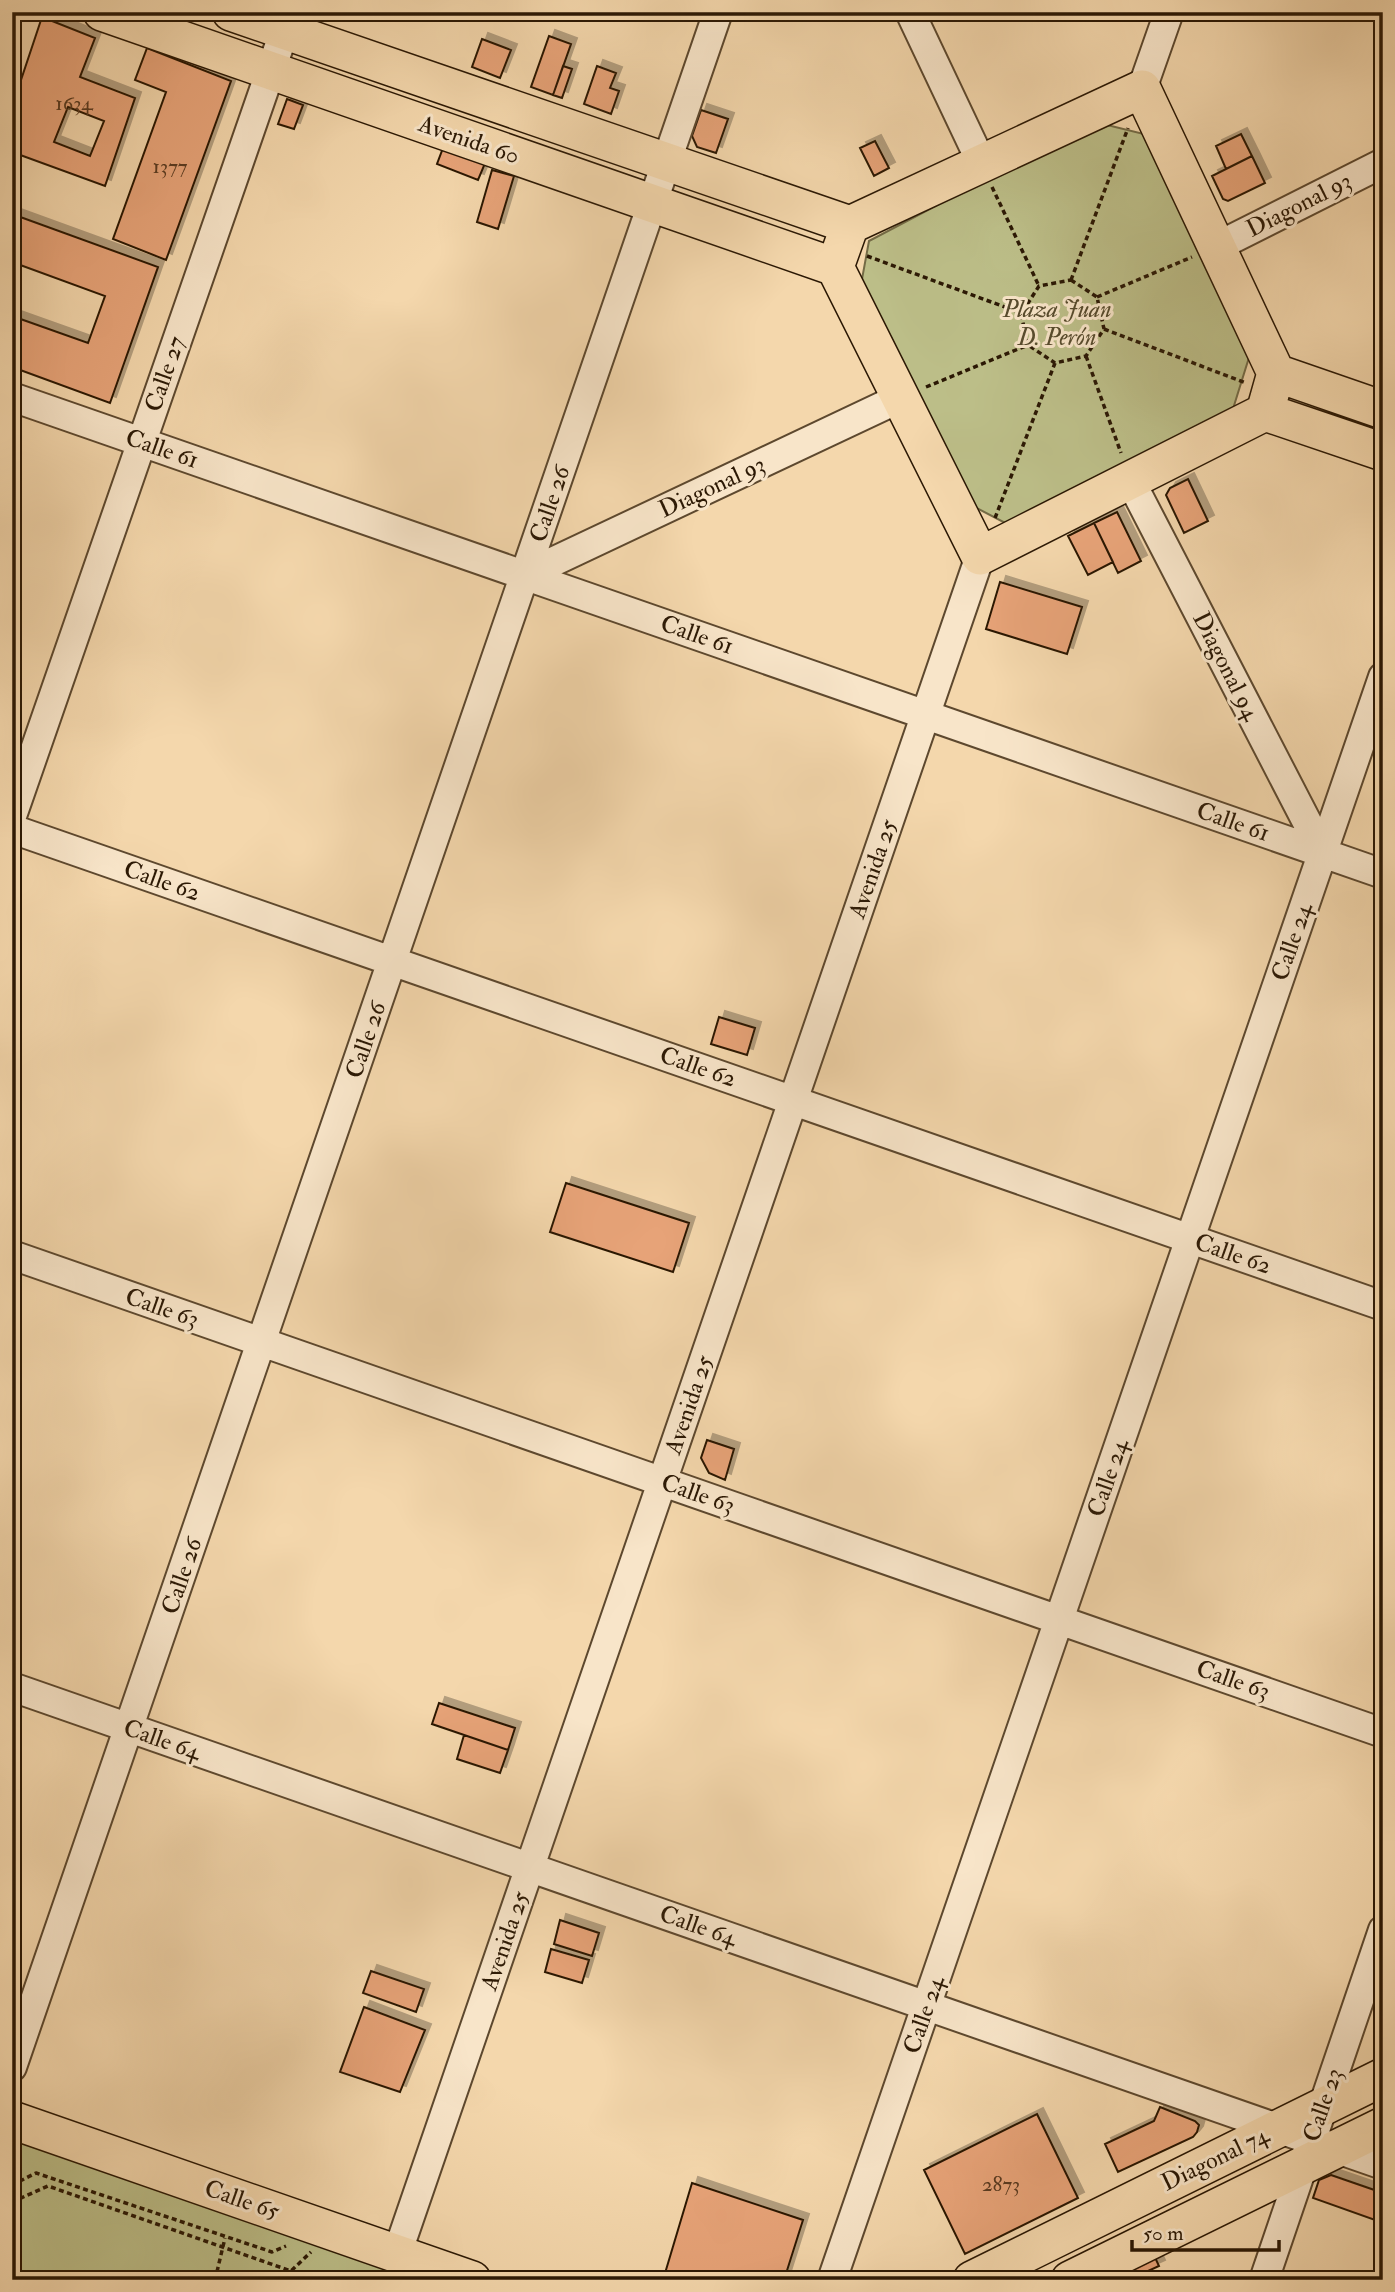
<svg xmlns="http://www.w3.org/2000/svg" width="1395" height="2292" viewBox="0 0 1395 2292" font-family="'IM FELL Double Pica',serif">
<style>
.green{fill:#bcbe88;stroke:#746b46;stroke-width:2}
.building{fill:#e7a378;stroke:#2b1804;stroke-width:2;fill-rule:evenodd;filter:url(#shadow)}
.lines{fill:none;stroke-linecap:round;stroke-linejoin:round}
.minor-casing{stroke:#5d482e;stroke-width:32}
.major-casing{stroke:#2b1804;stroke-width:40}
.path{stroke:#2b1804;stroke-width:3.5;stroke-dasharray:5 3.5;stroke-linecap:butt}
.minor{stroke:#f8e5c9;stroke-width:28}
.major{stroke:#f4d7ac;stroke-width:37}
.labels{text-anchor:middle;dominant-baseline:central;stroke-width:6;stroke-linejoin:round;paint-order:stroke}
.number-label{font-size:21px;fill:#5a3b21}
.street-label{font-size:24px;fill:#2b1804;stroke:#f8e5c9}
.park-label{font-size:24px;font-style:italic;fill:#564a2c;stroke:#f8e5c9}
</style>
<defs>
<filter id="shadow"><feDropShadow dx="6" dy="-6" stdDeviation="0" flood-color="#0004"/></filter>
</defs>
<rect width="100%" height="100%" fill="#f4d7ac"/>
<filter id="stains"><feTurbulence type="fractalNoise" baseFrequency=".00286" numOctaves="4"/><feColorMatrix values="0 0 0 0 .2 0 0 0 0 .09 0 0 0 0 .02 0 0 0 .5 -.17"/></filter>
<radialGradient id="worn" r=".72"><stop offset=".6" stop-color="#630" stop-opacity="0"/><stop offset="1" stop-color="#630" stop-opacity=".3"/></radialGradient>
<path class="green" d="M 1095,122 L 1152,136 L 1251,351 L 1232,412 L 1013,527 L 969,504 L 860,290 L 869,241 Z
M 12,2134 L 430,2280 L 12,2280 Z"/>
<path class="building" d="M 1091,12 L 1113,12 L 1110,20 Z
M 42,17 L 95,38 L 80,77 L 135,98 L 105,186 L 12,152 L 12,107 ZM 68,107 L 104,121 L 90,156 L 54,142 Z
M 549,36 L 571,44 L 553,95 L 531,87 Z
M 482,39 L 511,50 L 500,78 L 472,67 Z
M 147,48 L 231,81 L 166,260 L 113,239 L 166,92 L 135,80 Z
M 563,66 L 572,69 L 562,98 L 553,95 Z
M 597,66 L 616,73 L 610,88 L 619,91 L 611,114 L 584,104 Z
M 287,99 L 303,105 L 294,129 L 278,124 Z
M 701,110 L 728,119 L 716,153 L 697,147 L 692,136 Z
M 1241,134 L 1252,156 L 1226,169 L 1216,146 Z
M 875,141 L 889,168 L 874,176 L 860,148 Z
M 443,148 L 486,161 L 478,180 L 437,164 Z
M 1252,156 L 1265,183 L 1228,201 L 1223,199 L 1212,176 Z
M 492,170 L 514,176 L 498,229 L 477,222 Z
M 12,214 L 158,267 L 110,403 L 12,367 L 12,316 L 88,343 L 105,296 L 12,262 Z
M 1188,479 L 1208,521 L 1184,533 L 1166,495 L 1170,488 Z
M 1117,512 L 1141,561 L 1118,573 L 1094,523 Z
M 1094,523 L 1113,562 L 1088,575 L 1068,536 Z
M 1000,582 L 1082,607 L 1067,654 L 986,629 Z
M 719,1017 L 755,1028 L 747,1055 L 711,1044 Z
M 566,1183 L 689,1223 L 673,1272 L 550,1232 Z
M 707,1440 L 734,1449 L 725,1480 L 709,1473 L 701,1458 Z
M 439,1703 L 515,1728 L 508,1750 L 432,1724 Z
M 464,1735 L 508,1750 L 500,1773 L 457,1759 Z
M 560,1920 L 599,1933 L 592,1956 L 554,1944 Z
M 551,1949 L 589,1960 L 582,1983 L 545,1972 Z
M 371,1971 L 424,1989 L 416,2012 L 363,1993 Z
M 364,2007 L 425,2030 L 400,2092 L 340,2072 Z
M 1160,2107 L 1195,2121 L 1199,2125 L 1197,2132 L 1193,2137 L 1118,2172 L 1105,2144 L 1154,2121 Z
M 1037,2114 L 1078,2198 L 965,2254 L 924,2170 Z
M 1331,2175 L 1383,2193 L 1375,2220 L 1313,2198 L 1319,2180 Z
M 692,2183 L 803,2220 L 784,2280 L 663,2280 Z
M 1152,2251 L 1159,2266 L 1135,2277 L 1128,2263 Z"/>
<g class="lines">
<g class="minor-casing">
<path id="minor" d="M 910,12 L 982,164
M 1142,89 L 1169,12
M 1216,247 L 1383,163
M 12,397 L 1383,874
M 1130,480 L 1323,853
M 525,575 L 900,398
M 12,816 L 291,12
M 12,829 L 1383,1306
M 12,1255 L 1383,1733
M 12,1687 L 1383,2165
M 12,2067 L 718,12
M 397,2254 L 980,556
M 832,2280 L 1383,677
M 1264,2280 L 1383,1930"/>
</g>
<g class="major-casing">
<path id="major" d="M 102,12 L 835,267
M 231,12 L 850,225
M 1142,89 L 1276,373 L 1265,412 L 980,556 L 835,267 L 850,225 Z
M 1276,373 L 1383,410
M 1265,412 L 1383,452
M 12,2120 L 472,2280
M 972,2280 L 1383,2077
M 1070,2280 L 1383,2126"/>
</g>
<path class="path" d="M 992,187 L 1039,286
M 867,256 L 1021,313
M 1071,280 L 1097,297 L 1104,329 L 1086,356 L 1055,363 L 1028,345 L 1021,314 L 1039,286 Z
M 1071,280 L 1128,128
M 1097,297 L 1192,257
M 1104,329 L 1246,383
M 1086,356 L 1121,453
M 926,387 L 1028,345
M 995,518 L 1055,363
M 12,2185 L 36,2173 L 272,2252 L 286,2246
M 12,2202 L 48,2186 L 291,2271 L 311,2252
M 215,2280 L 225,2238"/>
<use href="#minor" class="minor"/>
<use href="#major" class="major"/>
</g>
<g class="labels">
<g class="number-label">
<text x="74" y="103">1634</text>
<text x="170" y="166">1377</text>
<text x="1001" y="2184">2873</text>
</g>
<g class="street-label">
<text transform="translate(469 140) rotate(19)">Avenida 60</text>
<text transform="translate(1299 205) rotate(-27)">Diagonal 93</text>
<text transform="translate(165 374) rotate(-71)">Calle 27</text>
<text transform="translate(162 449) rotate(19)">Calle 61</text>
<text transform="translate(712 487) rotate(-25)">Diagonal 93</text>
<text transform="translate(550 504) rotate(-71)">Calle 26</text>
<text transform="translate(697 635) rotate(19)">Calle 61</text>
<text transform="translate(1226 666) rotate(63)">Diagonal 94</text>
<text transform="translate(1233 822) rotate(19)">Calle 61</text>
<text transform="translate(873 869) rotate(-71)">Avenida 25</text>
<text transform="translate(162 881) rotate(19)">Calle 62</text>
<text transform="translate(1292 942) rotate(-71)">Calle 24</text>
<text transform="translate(366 1040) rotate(-71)">Calle 26</text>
<text transform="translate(698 1067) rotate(19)">Calle 62</text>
<text transform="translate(1233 1254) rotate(19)">Calle 62</text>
<text transform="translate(162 1308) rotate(19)">Calle 63</text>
<text transform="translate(689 1405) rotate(-71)">Avenida 25</text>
<text transform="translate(1108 1478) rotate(-71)">Calle 24</text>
<text transform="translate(698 1494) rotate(19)">Calle 63</text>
<text transform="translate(182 1576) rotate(-71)">Calle 26</text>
<text transform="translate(1233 1680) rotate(19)">Calle 63</text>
<text transform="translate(162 1740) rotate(19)">Calle 64</text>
<text transform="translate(698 1926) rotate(19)">Calle 64</text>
<text transform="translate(505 1941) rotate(-71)">Avenida 25</text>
<text transform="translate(924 2015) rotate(-71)">Calle 24</text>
<text transform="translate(1323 2105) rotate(-71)">Calle 23</text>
<text transform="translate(1215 2159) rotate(-26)">Diagonal 74</text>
<text transform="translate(242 2200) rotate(19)">Calle 65</text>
</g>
<g class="park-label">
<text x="1057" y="309">Plaza Juan<tspan x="1057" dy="28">D. Perón</tspan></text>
</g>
</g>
<rect width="1395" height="2292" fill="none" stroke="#f4d7ac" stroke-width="42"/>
<rect x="14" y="14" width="1367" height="2264" fill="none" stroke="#2b1804" stroke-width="3.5"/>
<rect x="21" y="21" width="1353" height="2250" fill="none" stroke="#2b1804" stroke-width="2"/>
<path d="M1132 2240v10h147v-10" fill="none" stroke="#2b1804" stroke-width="3.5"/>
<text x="1143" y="2240" font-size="21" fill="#2b1804" stroke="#f8e5c9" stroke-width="5" paint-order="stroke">50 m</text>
<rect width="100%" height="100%" filter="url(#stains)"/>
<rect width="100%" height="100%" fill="url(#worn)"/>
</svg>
